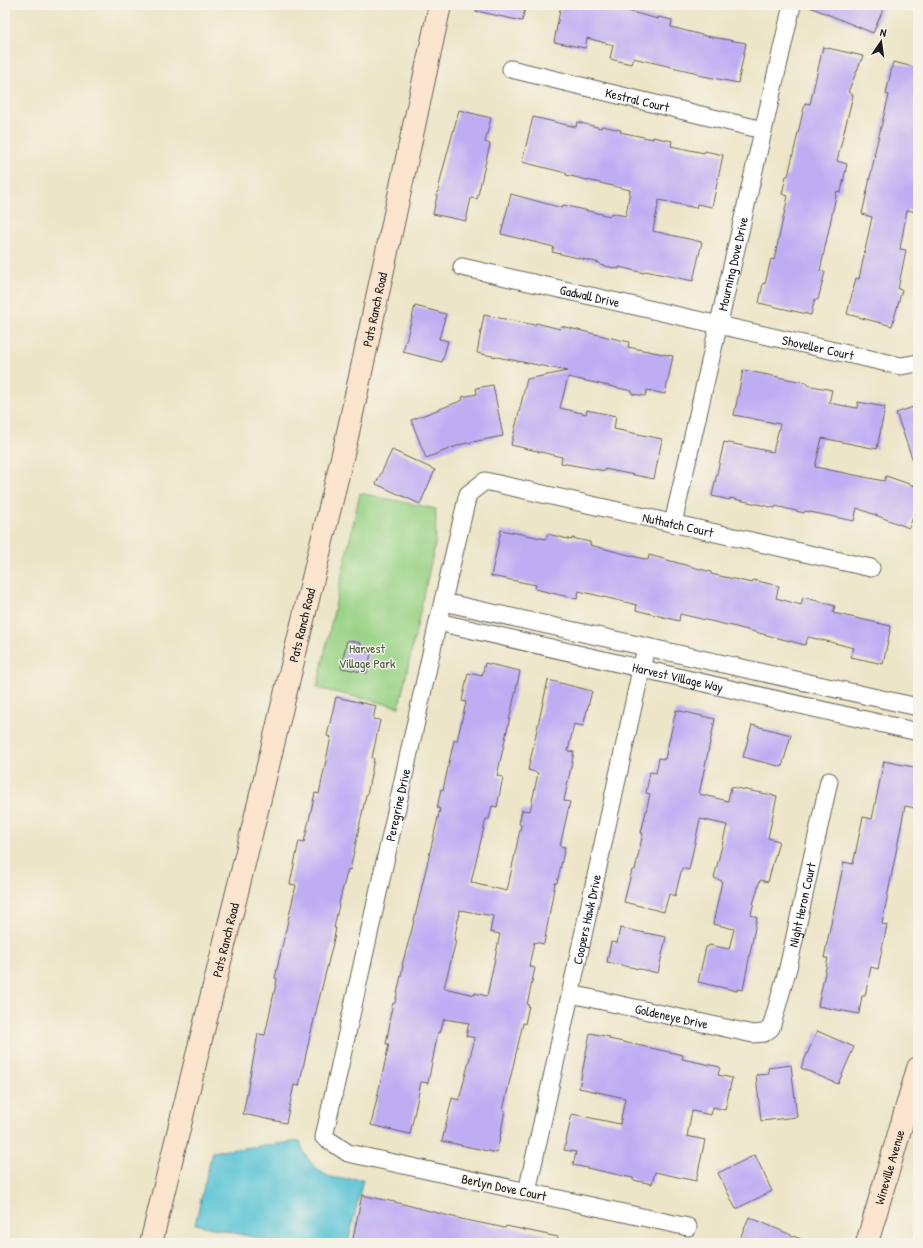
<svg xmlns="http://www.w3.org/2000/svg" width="923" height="1248" viewBox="0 0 923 1248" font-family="'Patrick Hand',sans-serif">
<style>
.green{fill:#99d386;stroke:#5a7851}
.water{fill:#5bc5d6;stroke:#3c7079}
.building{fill:#bfadf3;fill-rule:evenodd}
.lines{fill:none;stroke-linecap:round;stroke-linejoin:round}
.street-casing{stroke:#656258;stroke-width:19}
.secondary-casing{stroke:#656258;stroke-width:24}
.street{stroke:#fff;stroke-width:17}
.secondary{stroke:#fbe5cf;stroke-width:22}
.labels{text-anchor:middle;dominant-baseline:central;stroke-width:3;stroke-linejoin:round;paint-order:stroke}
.street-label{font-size:13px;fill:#1c1c1c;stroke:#f7f3e8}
.park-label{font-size:13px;fill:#485c41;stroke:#f7f3e8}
</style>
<rect width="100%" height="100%" fill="#f7f3e8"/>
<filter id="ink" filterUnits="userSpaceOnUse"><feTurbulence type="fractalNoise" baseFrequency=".025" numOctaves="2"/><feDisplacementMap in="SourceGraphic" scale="8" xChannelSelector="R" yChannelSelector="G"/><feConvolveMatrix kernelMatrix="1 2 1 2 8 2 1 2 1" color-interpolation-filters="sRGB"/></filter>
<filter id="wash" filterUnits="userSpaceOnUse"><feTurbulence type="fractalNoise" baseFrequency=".012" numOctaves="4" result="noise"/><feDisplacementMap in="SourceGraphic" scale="16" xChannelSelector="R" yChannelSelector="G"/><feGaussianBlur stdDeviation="0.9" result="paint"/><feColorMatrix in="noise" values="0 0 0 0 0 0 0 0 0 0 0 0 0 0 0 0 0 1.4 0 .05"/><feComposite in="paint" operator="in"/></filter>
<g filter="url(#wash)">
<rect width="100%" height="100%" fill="#ece5c7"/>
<path class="green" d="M 360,493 L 436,509 L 435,545 L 399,707 L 317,688 Z"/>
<path class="water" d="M 300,1141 C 304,1157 318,1175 335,1178 C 344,1180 354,1178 363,1179 L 348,1243 L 278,1243 L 195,1224 L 212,1152 Z"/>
<g id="blocks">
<path class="building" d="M 476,5 L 526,5 L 522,21 L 476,11 Z
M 561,5 L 605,5 L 658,19 L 658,17 L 672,20 L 671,27 L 706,36 L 746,43 L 738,83 L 698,75 L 698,73 L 633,58 L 631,64 L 610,59 L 613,45 L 587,38 L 585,48 L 554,42 Z
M 805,5 L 885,5 L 873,33 Z
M 823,47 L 863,56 L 848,92 L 853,95 L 837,161 L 847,164 L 841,192 L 837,191 L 820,271 L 825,272 L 818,300 L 815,299 L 811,315 L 759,303 L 763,283 L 765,284 L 771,259 L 774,260 L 788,196 L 782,194 L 786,176 L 788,176 L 805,103 L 810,104 Z
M 893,62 L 918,68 L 918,202 L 916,212 L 907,210 L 900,249 L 906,250 L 898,289 L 902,290 L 892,326 L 847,314 L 856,278 L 859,279 L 872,217 L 862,214 L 875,155 L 874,155 L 889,95 L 886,94 Z
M 459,110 L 491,118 L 485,142 L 490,144 L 477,199 L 471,198 L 466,221 L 433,214 L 442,173 Z
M 533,117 L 576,127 L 577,122 L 601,128 L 602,126 L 621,130 L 620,132 L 653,139 L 653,137 L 672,141 L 671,146 L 704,153 L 705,151 L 723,155 L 712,207 L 697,204 L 696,208 L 659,200 L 653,231 L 702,242 L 693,281 L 645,271 L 644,273 L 619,267 L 619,269 L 600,265 L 600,263 L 552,252 L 554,247 L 501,234 L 511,194 L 562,208 L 563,205 L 610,216 L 611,213 L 626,216 L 630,190 L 566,175 L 566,173 L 522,162 Z
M 415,306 L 446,314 L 439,339 L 448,341 L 442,362 L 403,352 Z
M 484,315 L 535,325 L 536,323 L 560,329 L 561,326 L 629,342 L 628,347 L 673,356 L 665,394 L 647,390 L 645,396 L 632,394 L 632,391 L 568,377 L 560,408 L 586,414 L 587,410 L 616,416 L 614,429 L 662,439 L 654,479 L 605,469 L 605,471 L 561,463 L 562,457 L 511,445 L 527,379 L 568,371 L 477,353 Z
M 743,370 L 808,383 L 807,385 L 832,390 L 829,403 L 857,408 L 858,402 L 885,407 L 877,449 L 822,438 L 815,467 L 884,481 L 886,476 L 918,487 L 918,504 L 909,528 L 857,508 L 854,521 L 805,511 L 804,513 L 776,506 L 775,508 L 730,498 L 730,500 L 712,496 L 724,442 L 773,452 L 780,424 L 734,415 Z
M 493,385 L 503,436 L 462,444 L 426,458 L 411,420 L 463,400 L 462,397 L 477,394 L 476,388 Z
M 913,407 L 914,411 L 918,410 L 918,469 L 916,469 L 896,413 Z
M 392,450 L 435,470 L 420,504 L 376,484 Z
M 501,530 L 546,539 L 548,534 L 572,540 L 572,538 L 590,542 L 590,545 L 648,560 L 649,555 L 711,572 L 711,574 L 752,583 L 753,580 L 779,586 L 776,598 L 801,605 L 803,597 L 835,606 L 833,613 L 891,626 L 883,664 L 851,657 L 854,648 L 826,641 L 808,637 L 805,645 L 736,627 L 680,614 L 679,621 L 636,610 L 637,605 L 579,591 L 577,599 L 535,589 L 536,585 L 491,576 Z
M 347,640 L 361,643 L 360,651 L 371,653 L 367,673 L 341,668 Z
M 485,663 L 520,671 L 497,776 L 503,777 L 497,807 L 492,806 L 489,819 L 486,819 L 471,882 L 476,883 L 476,884 L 507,891 L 521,825 L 519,824 L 522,810 L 530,811 L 538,773 L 528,770 L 548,680 L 592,691 L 583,726 L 574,724 L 568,751 L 574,752 L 564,801 L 570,802 L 560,846 L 565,847 L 557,883 L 555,883 L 544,944 L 534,942 L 529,966 L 535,968 L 527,1005 L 529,1005 L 525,1024 L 523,1023 L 503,1110 L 505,1110 L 497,1153 L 442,1141 L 452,1098 L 459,1100 L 475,1038 L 466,1036 L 469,1023 L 444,1019 L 440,1033 L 438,1032 L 428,1083 L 421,1082 L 410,1134 L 371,1125 L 389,1044 L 386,1044 L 390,1022 L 389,1021 L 393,1003 L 395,1003 L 403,966 L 402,965 L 412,929 L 440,809 L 437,808 L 441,789 L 443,790 L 454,740 L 457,741 L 466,702 L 462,701 L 468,673 L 482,676 ZM 460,910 L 493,916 L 490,932 L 500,934 L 487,996 L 475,993 L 475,995 L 444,988 L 456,941 L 454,940 Z
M 336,697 L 376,706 L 373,719 L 380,720 L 372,758 L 374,759 L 367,795 L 366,795 L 350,870 L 348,869 L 341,895 L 334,928 L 336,928 L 333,943 L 310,1036 L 299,1086 L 294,1085 L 286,1123 L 243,1114 L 258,1034 L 265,1035 L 277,979 L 275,978 L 296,885 L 290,884 L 299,841 L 304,842 L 315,793 L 319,794 L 331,737 L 327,736 Z
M 676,710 L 715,719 L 699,794 L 728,801 L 731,787 L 777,796 L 768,838 L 779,841 L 768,882 L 760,880 L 754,901 L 751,915 L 757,917 L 743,990 L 737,989 L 737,991 L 698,982 L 706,947 L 708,947 L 709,945 L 729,949 L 734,929 L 713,924 L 722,881 L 714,878 L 727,825 L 700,819 L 689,870 L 682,868 L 675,896 L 669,894 L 664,912 L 624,902 L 632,870 L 635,870 L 643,833 L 641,833 L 650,794 L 646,793 L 650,772 L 656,773 L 659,758 L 665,759 Z
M 752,725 L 791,735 L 782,767 L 743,757 Z
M 884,761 L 918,768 L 918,797 L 916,808 L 905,806 L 882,924 L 887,925 L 878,969 L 871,967 L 865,996 L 862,996 L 859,1014 L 818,1006 L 828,958 L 824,958 L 829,933 L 844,862 L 853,864 L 863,817 L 872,819 Z
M 620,928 L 666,937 L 658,973 L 607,962 L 611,942 L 617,943 Z
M 817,1031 L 854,1047 L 838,1084 L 801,1068 Z
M 590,1033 L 610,1037 L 609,1039 L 683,1055 L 682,1059 L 720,1067 L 718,1075 L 732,1078 L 725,1110 L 713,1107 L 711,1115 L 692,1111 L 687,1136 L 705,1140 L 696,1181 L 655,1172 L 652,1184 L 633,1180 L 633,1178 L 573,1165 L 576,1152 L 564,1150 L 572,1114 L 620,1124 L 625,1098 L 579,1088 Z
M 791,1065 L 797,1117 L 761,1121 L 756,1075 L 769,1074 L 768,1068 Z
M 755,1155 L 772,1191 L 736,1209 L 718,1173 Z
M 362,1195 L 399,1203 L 461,1219 L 505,1228 L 506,1226 L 558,1237 L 557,1243 L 352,1243 Z
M 749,1217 L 810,1243 L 738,1243 Z"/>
</g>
</g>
<g filter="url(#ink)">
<use href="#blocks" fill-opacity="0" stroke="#656258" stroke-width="1"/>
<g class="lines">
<g class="street-casing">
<g id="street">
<path id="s1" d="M 511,69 L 763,130"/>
<path id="s2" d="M 462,267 L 901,366 L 918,363"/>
<path id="s3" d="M 673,523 L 792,5"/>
<path d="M 443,602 L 918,707"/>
<path id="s4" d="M 438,622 L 918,732"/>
<path id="s5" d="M 571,994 L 753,1034 L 764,1033 L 771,1028 L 788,968 L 829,781"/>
<path id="s6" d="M 527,1192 L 646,647"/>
<path id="s7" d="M 688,1227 L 348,1153 L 324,1137 L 438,622 L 468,494 L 485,481 L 871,568"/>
</g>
</g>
<g class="secondary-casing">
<g id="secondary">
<path id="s8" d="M 151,1243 L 265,778 L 347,437 L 440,5"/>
<path id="s9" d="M 867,1243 L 918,1068"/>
</g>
</g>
<use href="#street" class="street"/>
<use href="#secondary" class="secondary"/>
</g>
</g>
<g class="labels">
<g class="street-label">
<text stroke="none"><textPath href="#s1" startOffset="130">Kestral Court</textPath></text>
<text stroke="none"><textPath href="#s3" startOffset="266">Mourning Dove Drive</textPath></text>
<text stroke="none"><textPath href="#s2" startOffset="131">Gadwall Drive</textPath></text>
<text stroke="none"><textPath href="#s8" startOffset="960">Pats Ranch Road</textPath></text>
<text stroke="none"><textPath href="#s2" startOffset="365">Shoveller Court</textPath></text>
<text stroke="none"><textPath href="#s7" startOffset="1255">Nuthatch Court</textPath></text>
<text stroke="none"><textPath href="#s8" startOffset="636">Pats Ranch Road</textPath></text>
<text stroke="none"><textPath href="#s4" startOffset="246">Harvest Village Way</textPath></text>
<text stroke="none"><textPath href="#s7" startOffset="717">Peregrine Drive</textPath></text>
<text stroke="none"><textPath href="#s5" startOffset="333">Night Heron Court</textPath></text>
<text stroke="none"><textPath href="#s6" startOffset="279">Coopers Hawk Drive</textPath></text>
<text stroke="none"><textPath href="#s8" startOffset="312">Pats Ranch Road</textPath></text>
<text stroke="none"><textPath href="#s5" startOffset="103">Goldeneye Drive</textPath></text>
<text stroke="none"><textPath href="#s9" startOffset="79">Wineville Avenue</textPath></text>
<text transform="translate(504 1187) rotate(12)">Berlyn Dove Court</text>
</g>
<g class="park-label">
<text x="367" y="648">Harvest<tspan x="367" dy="15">Village Park</tspan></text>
</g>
</g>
<rect width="923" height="1248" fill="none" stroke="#f7f3e8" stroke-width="20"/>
<g transform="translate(881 42) rotate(13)" stroke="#f7f3e8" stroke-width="3" paint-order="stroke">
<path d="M0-3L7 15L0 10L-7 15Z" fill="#1c1c1c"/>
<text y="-6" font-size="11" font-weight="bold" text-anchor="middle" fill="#1c1c1c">N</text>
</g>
</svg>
